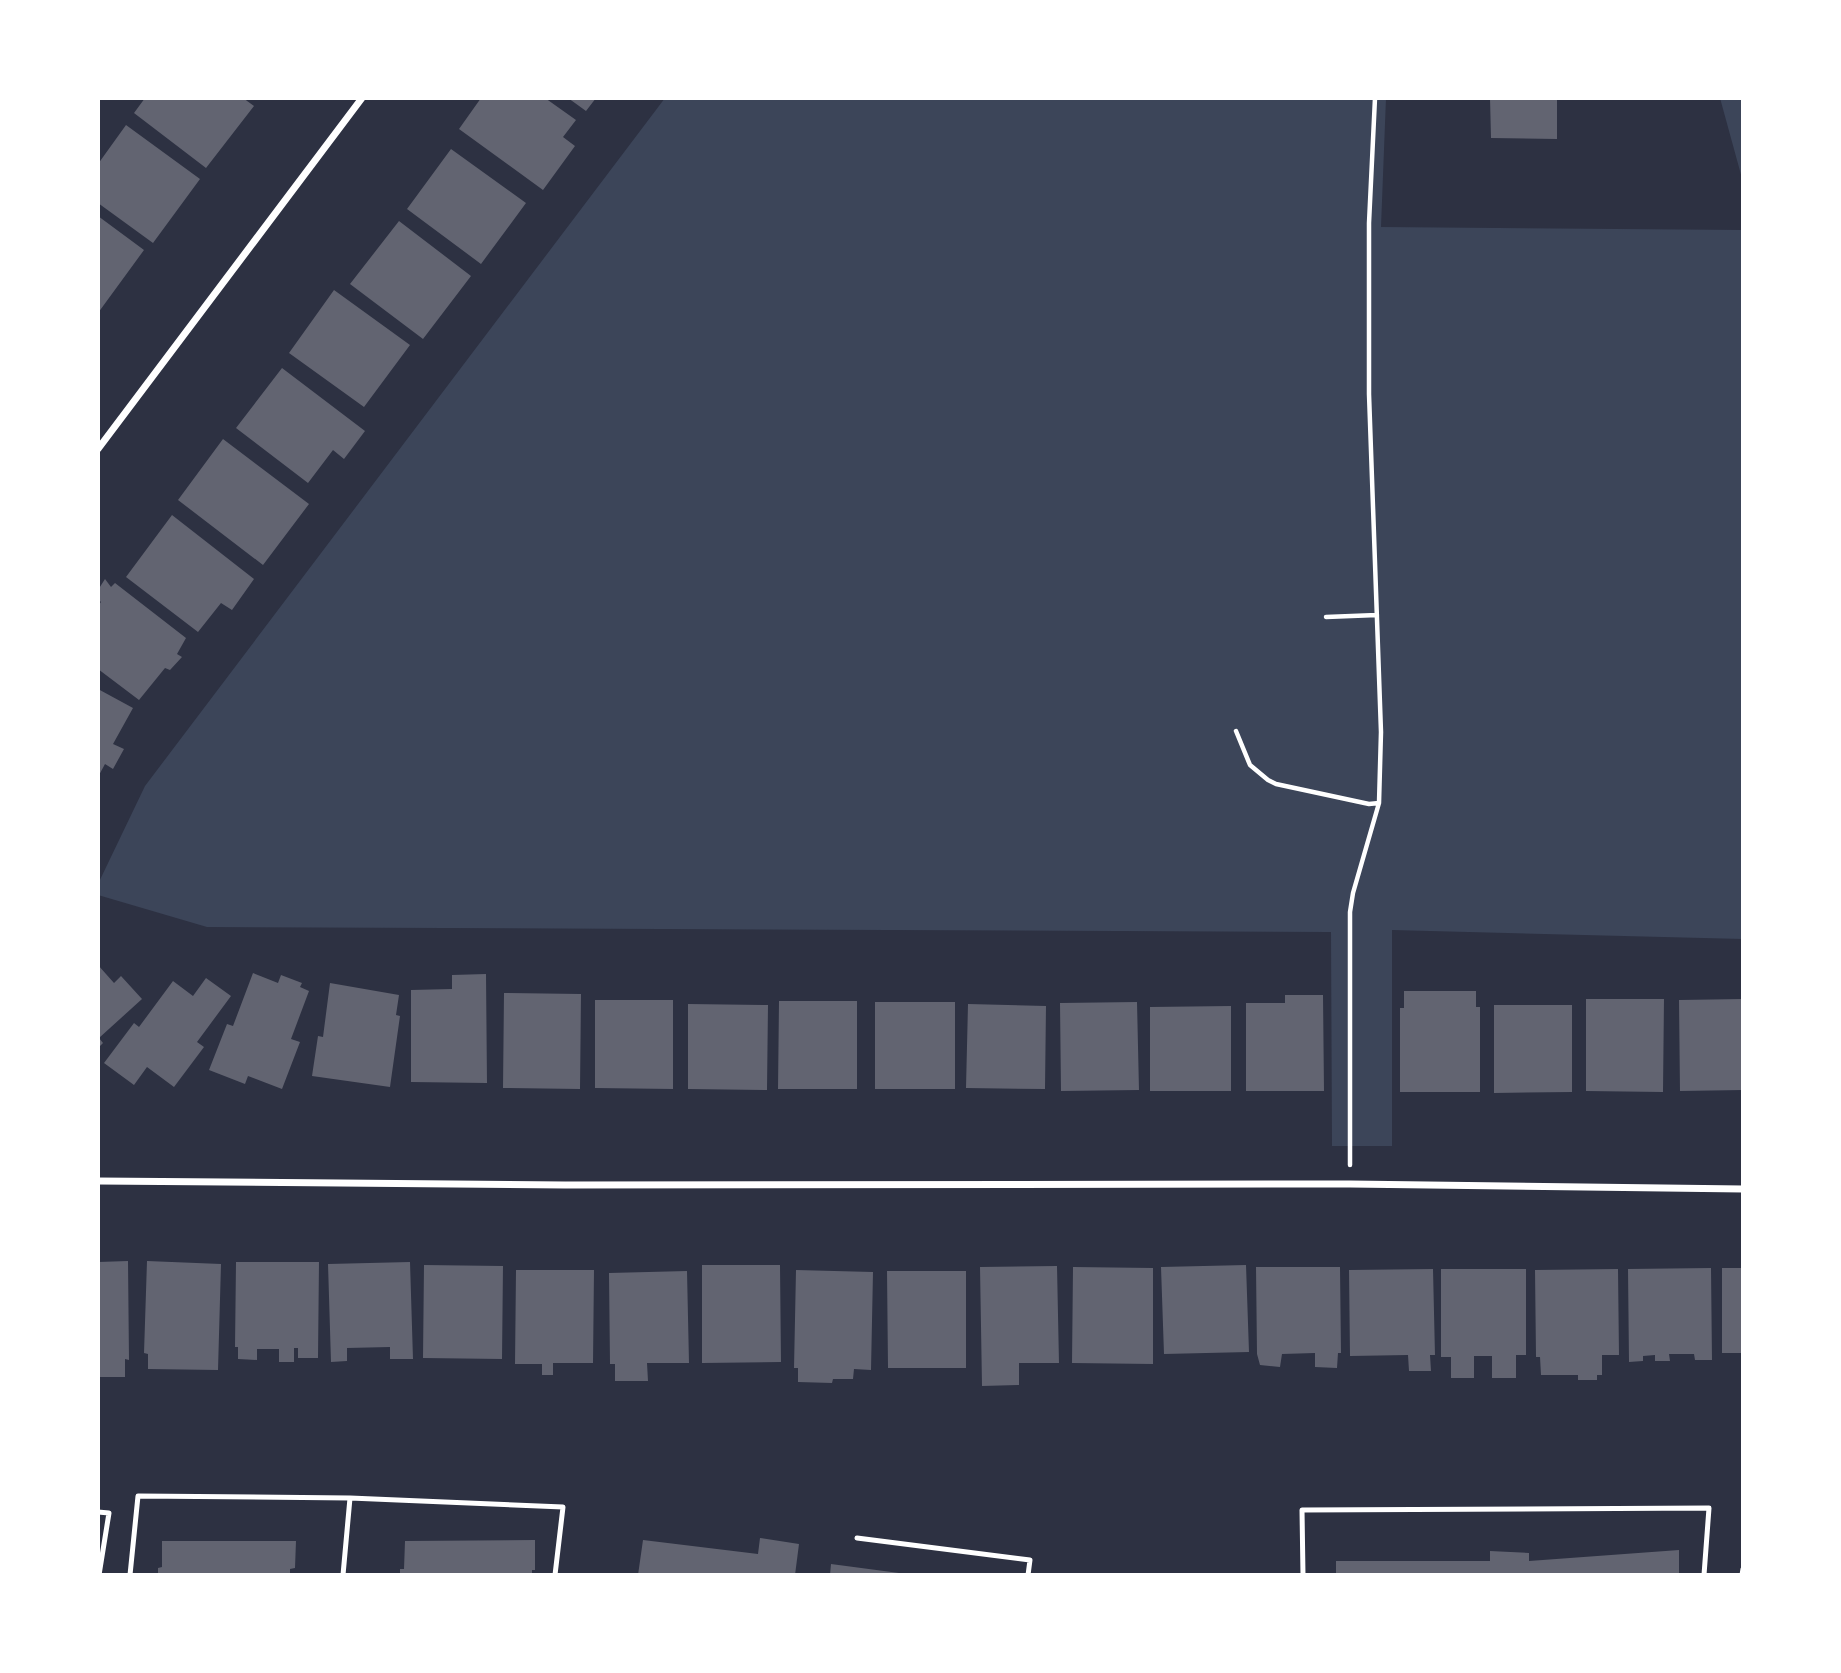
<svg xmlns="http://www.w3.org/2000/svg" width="1841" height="1673" viewBox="0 0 1841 1673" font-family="'Roboto Condensed',sans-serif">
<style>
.green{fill:#3c4559}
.building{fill:#626471}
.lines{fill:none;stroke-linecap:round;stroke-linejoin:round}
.path{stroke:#fff;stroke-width:4.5}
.service{stroke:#fff;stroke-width:5}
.minor{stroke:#fff;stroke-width:7}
</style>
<rect width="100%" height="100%" fill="#2d3142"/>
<path class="green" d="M 665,98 L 1386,98 L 1381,227 L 1743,230 L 1743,939 L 1392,930 L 1392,1146 L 1332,1146 L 1331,932 L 207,927 L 98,895 L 98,884 L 145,786 Z
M 1720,98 L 1743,98 L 1743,182 Z"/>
<path class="building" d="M 145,98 L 243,98 L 254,106 L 206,168 L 134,113 Z
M 481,98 L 545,98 L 576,120 L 563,137 L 575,146 L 543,190 L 459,129 Z
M 568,98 L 596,98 L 586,111 Z
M 1490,98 L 1557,98 L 1557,139 L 1491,138 Z
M 126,125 L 200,179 L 153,243 L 98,203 L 98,164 Z
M 451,149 L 526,203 L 481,264 L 407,209 Z
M 98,216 L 144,250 L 98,313 Z
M 399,221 L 471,276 L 423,339 L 350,284 Z
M 334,290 L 410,345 L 364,407 L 289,353 Z
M 282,368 L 365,431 L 344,459 L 333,450 L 308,483 L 236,428 Z
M 223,439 L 309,504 L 263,565 L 178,500 Z
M 172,515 L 254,579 L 232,610 L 221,603 L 198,632 L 126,577 Z
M 105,579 L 111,587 L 115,583 L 186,638 L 177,654 L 182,657 L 170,670 L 165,668 L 139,700 L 98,669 L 98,606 L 101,602 L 98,599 L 98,590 Z
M 98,689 L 133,708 L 113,744 L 124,749 L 113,769 L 105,764 L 98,777 Z
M 98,965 L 114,983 L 121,976 L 142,999 L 99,1038 L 103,1043 L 98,1048 Z
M 253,973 L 278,983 L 281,975 L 302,983 L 300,987 L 309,991 L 291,1039 L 300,1042 L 282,1089 L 248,1076 L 245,1084 L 209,1070 L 227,1024 L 233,1026 Z
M 486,974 L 487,1083 L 411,1082 L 411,990 L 452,989 L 452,975 Z
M 206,978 L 231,996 L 197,1042 L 204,1047 L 174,1087 L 147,1067 L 134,1085 L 104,1063 L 134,1023 L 139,1027 L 173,981 L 193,996 Z
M 330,983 L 399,995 L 396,1015 L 400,1016 L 390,1087 L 312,1076 L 318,1036 L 323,1037 Z
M 1404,991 L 1476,991 L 1476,1007 L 1480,1007 L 1480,1092 L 1400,1092 L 1400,1008 L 1404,1008 Z
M 504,993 L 581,994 L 580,1089 L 503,1088 Z
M 1285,995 L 1323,995 L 1324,1091 L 1246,1091 L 1246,1003 L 1285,1003 Z
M 1586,999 L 1664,999 L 1663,1092 L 1586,1091 Z
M 1743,999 L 1743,1090 L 1680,1091 L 1679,1000 Z
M 595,1000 L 673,1000 L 673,1089 L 595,1088 Z
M 779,1001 L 857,1001 L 857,1089 L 778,1089 Z
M 875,1002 L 955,1002 L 955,1089 L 875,1089 Z
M 1137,1002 L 1139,1090 L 1061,1091 L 1060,1003 Z
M 688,1004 L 768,1005 L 767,1090 L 688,1089 Z
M 968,1004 L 1046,1006 L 1045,1089 L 966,1088 Z
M 1494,1005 L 1572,1005 L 1572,1092 L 1494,1093 Z
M 1231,1006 L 1231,1091 L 1150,1091 L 1150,1007 Z
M 128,1261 L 129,1360 L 125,1359 L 125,1377 L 98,1377 L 98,1262 Z
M 147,1261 L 221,1264 L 218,1370 L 148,1369 L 148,1354 L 144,1353 Z
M 236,1262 L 319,1262 L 318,1358 L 298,1358 L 298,1348 L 294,1348 L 294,1362 L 279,1362 L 279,1349 L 257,1349 L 257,1360 L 238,1359 L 238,1347 L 235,1347 Z
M 410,1262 L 413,1359 L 390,1359 L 390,1347 L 347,1348 L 347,1361 L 331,1362 L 328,1264 Z
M 424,1265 L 503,1266 L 502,1359 L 423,1358 Z
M 702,1265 L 780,1265 L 781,1362 L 702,1363 Z
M 1246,1265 L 1249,1352 L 1164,1354 L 1161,1267 Z
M 1057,1266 L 1059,1363 L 1019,1363 L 1019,1385 L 982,1386 L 980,1267 Z
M 1073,1267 L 1153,1268 L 1153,1364 L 1072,1363 Z
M 1256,1267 L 1340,1267 L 1341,1353 L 1338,1353 L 1337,1368 L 1315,1367 L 1315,1353 L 1282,1354 L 1280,1367 L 1260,1365 L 1257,1354 Z
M 1711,1268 L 1712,1360 L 1695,1360 L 1694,1354 L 1669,1354 L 1670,1361 L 1655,1361 L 1655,1355 L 1643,1356 L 1643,1361 L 1629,1362 L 1628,1269 Z
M 1722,1268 L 1743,1268 L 1743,1353 L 1722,1353 Z
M 1433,1269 L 1435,1355 L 1430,1355 L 1431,1371 L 1409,1371 L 1408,1355 L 1350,1356 L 1349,1270 Z
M 1441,1269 L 1526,1269 L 1526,1355 L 1516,1355 L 1516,1378 L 1492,1378 L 1492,1356 L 1474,1356 L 1474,1378 L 1451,1378 L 1451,1357 L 1441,1357 Z
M 1618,1269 L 1619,1355 L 1602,1355 L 1602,1375 L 1597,1375 L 1597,1380 L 1578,1380 L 1578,1375 L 1541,1375 L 1540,1357 L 1536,1357 L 1535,1270 Z
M 516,1270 L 594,1270 L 593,1363 L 553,1363 L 553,1375 L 542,1375 L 542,1364 L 515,1364 Z
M 796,1270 L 873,1272 L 871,1370 L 854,1369 L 853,1379 L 833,1379 L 832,1383 L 798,1382 L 798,1368 L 794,1368 Z
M 687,1271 L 689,1363 L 647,1363 L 648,1381 L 615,1381 L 615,1364 L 610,1364 L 609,1273 Z
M 887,1271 L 966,1271 L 966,1368 L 888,1368 Z
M 760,1538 L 799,1544 L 795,1575 L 638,1575 L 643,1540 L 758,1554 Z
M 535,1540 L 535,1570 L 532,1570 L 532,1575 L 400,1575 L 400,1569 L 404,1569 L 405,1541 Z
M 162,1541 L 296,1541 L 295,1568 L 290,1569 L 290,1575 L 158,1575 L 158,1568 L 162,1567 Z
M 1679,1550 L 1679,1575 L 1336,1575 L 1336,1561 L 1490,1561 L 1490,1551 L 1529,1553 L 1529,1561 Z
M 831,1564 L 899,1573 L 899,1575 L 830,1575 Z"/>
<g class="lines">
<path class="path" d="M 1326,617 L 1377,615
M 1236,731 L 1250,765 L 1268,780 L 1276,784 L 1369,804 L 1379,803
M 1350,1165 L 1350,912 L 1353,893 L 1379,803 L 1381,732 L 1369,394 L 1369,223 L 1375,98"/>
<path class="service" d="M 350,1498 L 563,1507 L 555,1575
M 98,1512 L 109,1513 L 99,1575
M 857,1538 L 1030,1560 L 1028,1575
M 130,1575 L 138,1496 L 350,1498 L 343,1575
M 1303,1575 L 1302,1510 L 1709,1508 L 1704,1575
M 1742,1575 L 1743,1569"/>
<path class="minor" d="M 98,449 L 362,98
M 98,1181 L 565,1185 L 1350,1184 L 1743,1189"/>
</g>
<rect width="1841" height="1673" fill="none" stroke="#ffffff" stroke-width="200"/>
</svg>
